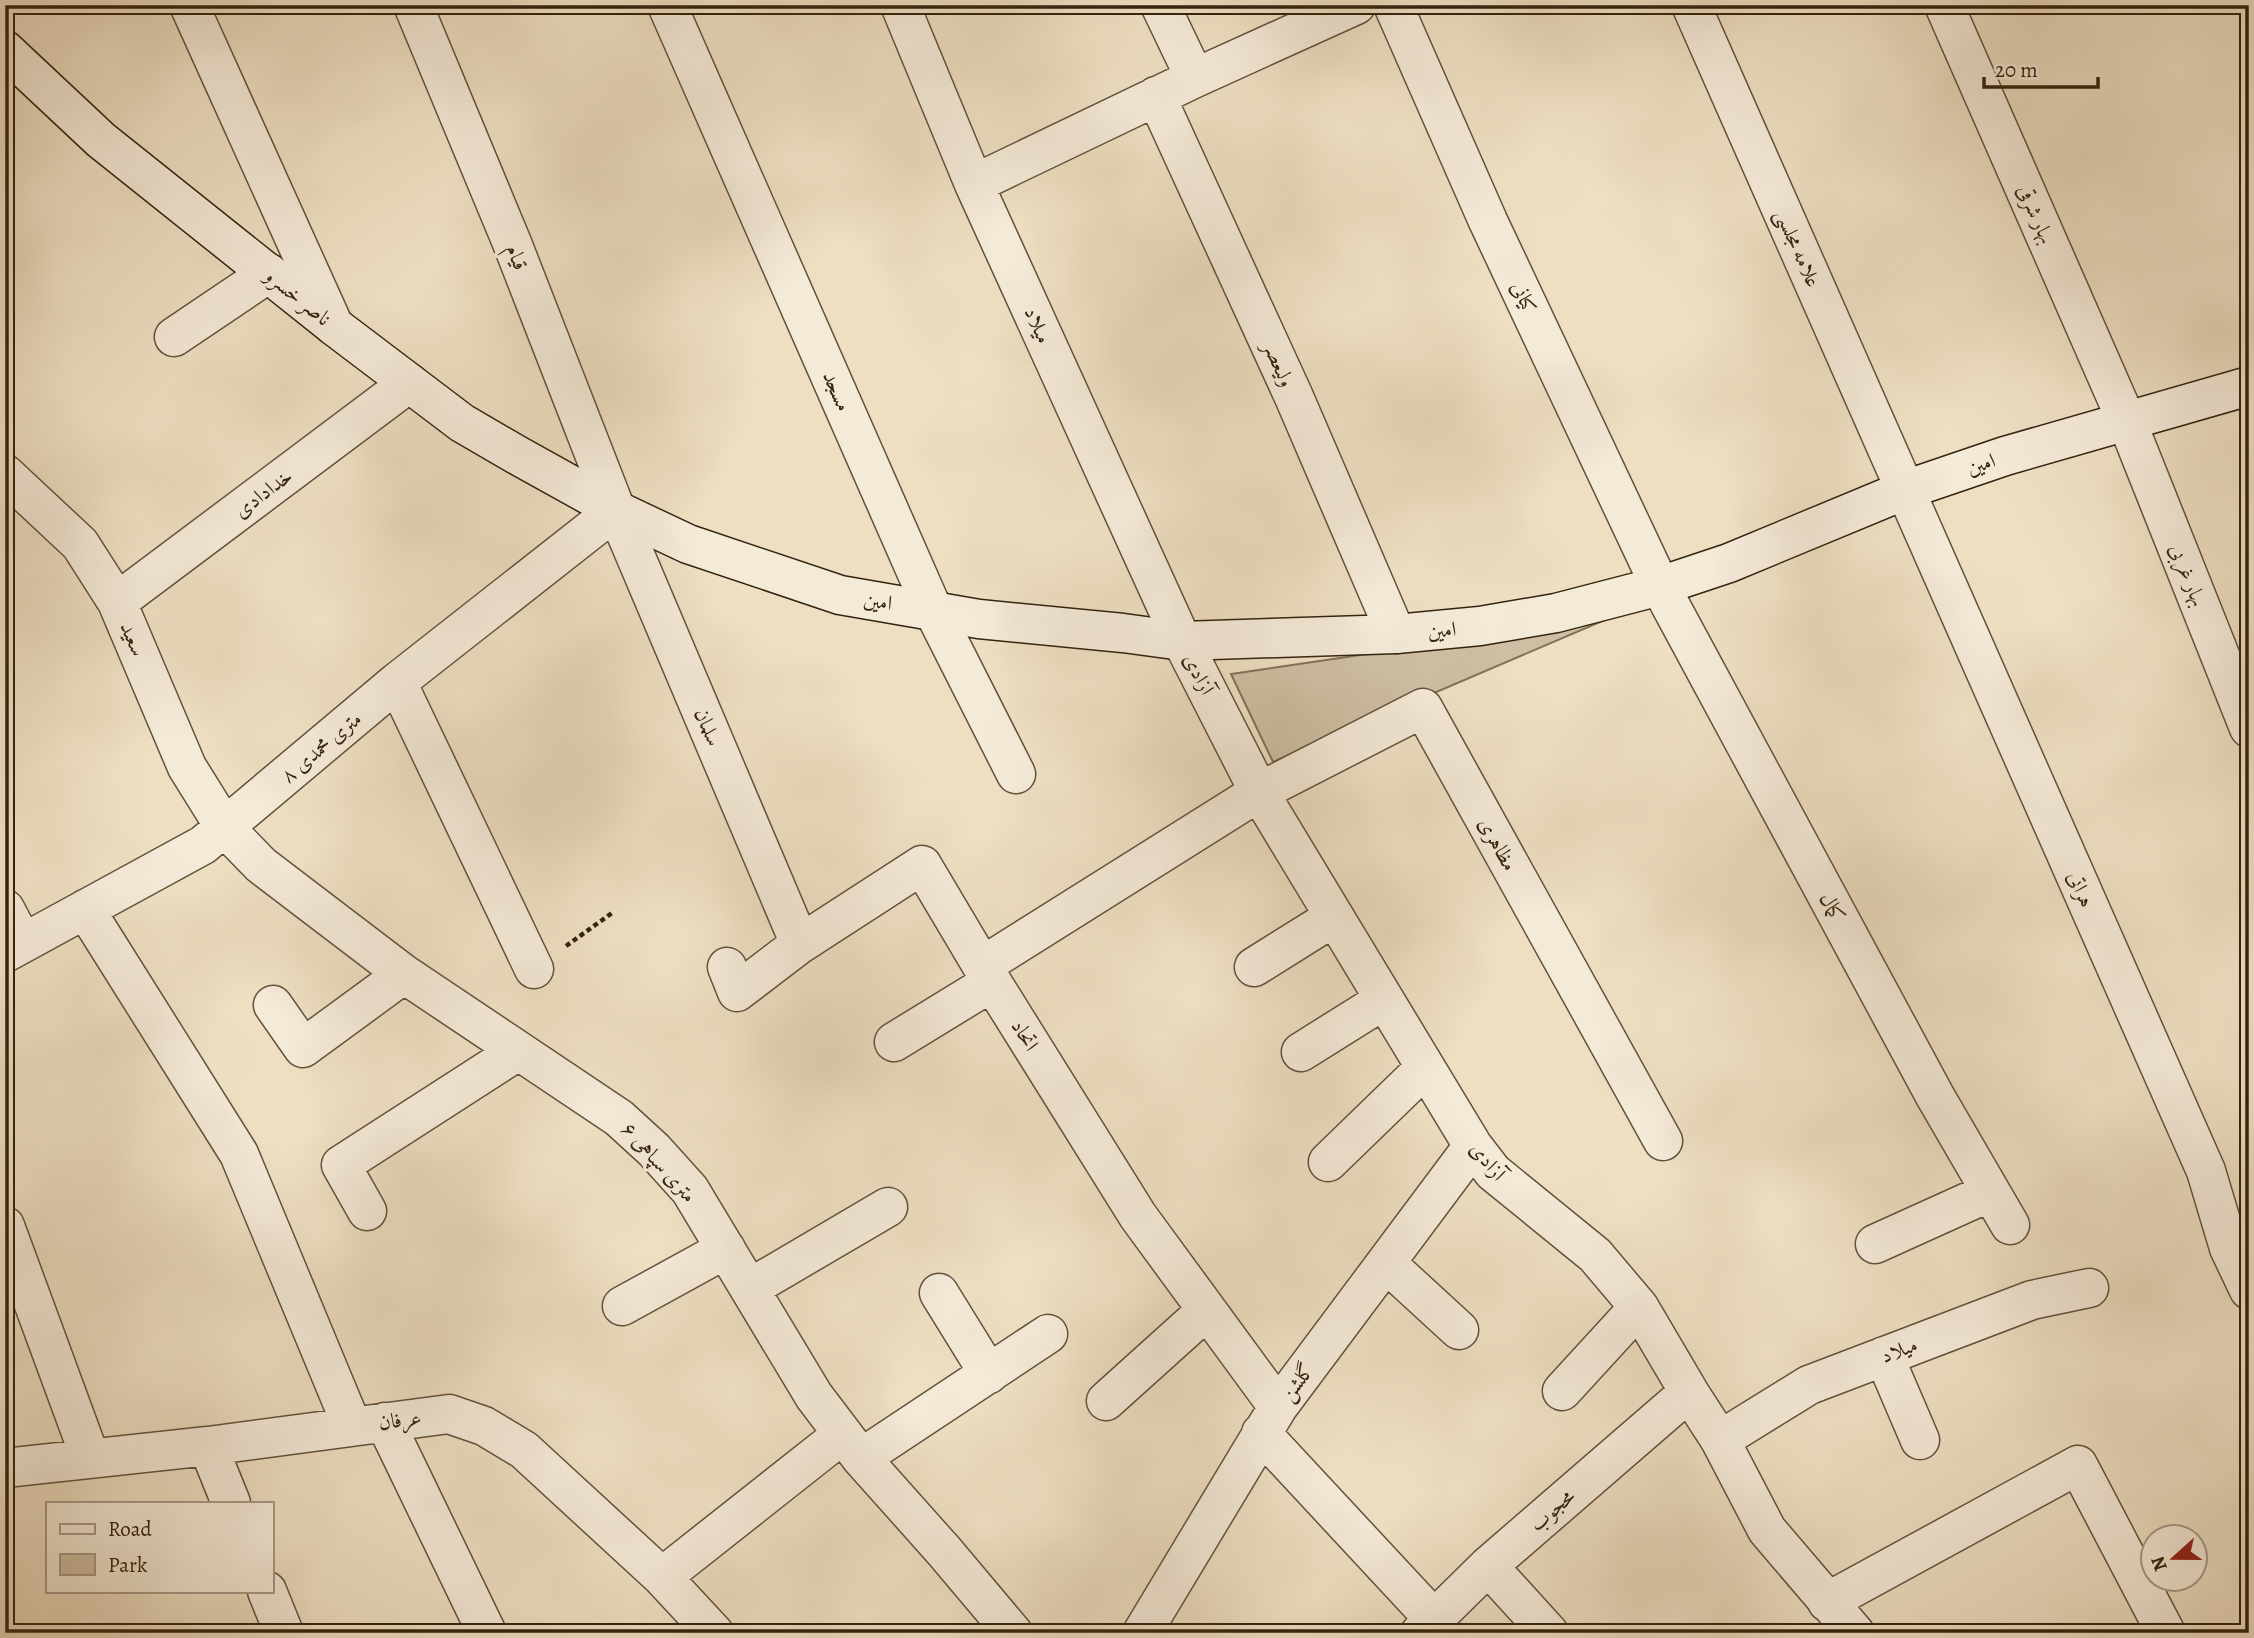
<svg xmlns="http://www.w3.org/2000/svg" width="2254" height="1638" viewBox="0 0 2254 1638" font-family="Alegreya,Amiri,serif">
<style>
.green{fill:#cebfa4;stroke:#80715a;stroke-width:2}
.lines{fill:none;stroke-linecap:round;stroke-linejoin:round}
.minor-casing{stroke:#62523c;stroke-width:41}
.tertiary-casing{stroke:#62523c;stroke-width:41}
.secondary-casing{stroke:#33230f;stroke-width:41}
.path{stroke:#33230f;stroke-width:4.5;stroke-dasharray:5 3.5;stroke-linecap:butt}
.minor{stroke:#f4ead8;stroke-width:38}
.tertiary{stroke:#f4ead8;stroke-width:38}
.secondary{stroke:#f4ead8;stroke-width:38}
.labels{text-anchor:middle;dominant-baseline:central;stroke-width:6;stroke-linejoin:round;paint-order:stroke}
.street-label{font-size:21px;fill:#33230f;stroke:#f4ead8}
</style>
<rect width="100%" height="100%" fill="#eedfc3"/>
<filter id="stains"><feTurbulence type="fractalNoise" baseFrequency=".00286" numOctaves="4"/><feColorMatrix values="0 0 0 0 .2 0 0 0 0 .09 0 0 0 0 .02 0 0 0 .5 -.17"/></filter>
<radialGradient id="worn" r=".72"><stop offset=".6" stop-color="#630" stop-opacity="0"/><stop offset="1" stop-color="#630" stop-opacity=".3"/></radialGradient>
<path class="green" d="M 1607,619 L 1273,762 L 1231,674 Z"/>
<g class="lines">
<g class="minor-casing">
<path id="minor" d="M 189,5 L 334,326
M 413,5 L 512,243 L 616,510 L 800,944
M 667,5 L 933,610 L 1016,774
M 900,5 L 974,184 L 1182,641 L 1259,792 L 1473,1146 L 1493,1172 L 1595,1255 L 1639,1307 L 1689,1392 L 1720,1440 L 1767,1530 L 1855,1633
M 1160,5 L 1195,78
M 1393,5 L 1488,221 L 1660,586 L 1935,1096 L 2010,1225
M 1691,5 L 2206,1171 L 2229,1248 L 2249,1290
M 1156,96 L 1294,397 L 1396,634
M 974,184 L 1195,78 L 1356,5
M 174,337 L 269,273
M 5,474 L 80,544 L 117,602 L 187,767 L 225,828 L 261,865 L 404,974 L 619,1118 L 654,1150 L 690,1190 L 814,1396 L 861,1458 L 944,1551 L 1013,1633
M 117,602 L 409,383
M 397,682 L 534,969
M 5,909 L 23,943
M 85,909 L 239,1154 L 352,1426
M 5,953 L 203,845 L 397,682 L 616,510
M 982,966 L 1259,792 L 1423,708 L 1663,1141
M 727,967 L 737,992 L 800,944 L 922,865 L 982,966 L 1138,1216 L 1278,1407
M 1254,967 L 1334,917
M 273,1005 L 303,1048 L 404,974
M 894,1042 L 992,982
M 1301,1052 L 1384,1000
M 1328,1162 L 1425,1068
M 367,1211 L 341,1165 L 518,1051
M 5,1226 L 90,1457
M 1875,1244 L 1990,1192
M 1386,1263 L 1459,1330
M 750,1288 L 888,1207
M 939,1293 L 989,1374
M 622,1306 L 726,1249
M 1884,1356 L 1920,1440
M 1562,1391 L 1639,1307
M 1106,1401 L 1207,1310
M 385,1422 L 487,1633
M 1261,1433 L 1433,1618
M 1720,1440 L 1809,1385 L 2032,1300 L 2089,1288
M 208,1446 L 231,1503
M 861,1458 L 1048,1334
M 5,1468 L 208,1446 L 449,1414 L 484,1426 L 524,1450 L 662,1577 L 714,1633
M 1488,1566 L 1549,1633
M 662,1577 L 843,1434
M 267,1591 L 284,1633
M 1827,1602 L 2078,1465 L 2166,1633
M 1142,1633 L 1278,1407 L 1473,1146
M 1420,1633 L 1488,1566 L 1689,1392"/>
</g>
<g class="tertiary-casing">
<path id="tertiary" d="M 1944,5 L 2127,422 L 2249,728"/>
</g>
<g class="secondary-casing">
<path id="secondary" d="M 5,50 L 101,140 L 334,326 L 462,423 L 517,455 L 616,510 L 688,544 L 840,595 L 979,619 L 1123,633 L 1182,641 L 1396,634 L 1480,626 L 1556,613 L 1660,586 L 1729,563 L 1905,490 L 2005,456 L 2249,386"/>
</g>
<path class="path" d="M 566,946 L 612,913"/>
<use href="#minor" class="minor"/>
<use href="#tertiary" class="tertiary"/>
<use href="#secondary" class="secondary"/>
</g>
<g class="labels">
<g class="street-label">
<text transform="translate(2036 214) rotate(66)">بهار شرقی</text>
<text transform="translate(1798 248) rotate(66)">علامه مجلسی</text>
<text transform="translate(517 257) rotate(68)">قیام</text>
<text transform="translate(298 297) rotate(39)">ناصر خسرو</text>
<text transform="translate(1524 297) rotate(65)">کیانی</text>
<text transform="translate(1038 325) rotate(66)">میلاد</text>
<text transform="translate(1279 364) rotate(66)">ولیعصر</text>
<text transform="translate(837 391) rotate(66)">مسجد</text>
<text transform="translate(1981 464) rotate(-19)">امین</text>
<text transform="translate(263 493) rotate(-37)">خدادادی</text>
<text transform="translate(2188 575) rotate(68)">بهار غربی</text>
<text transform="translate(878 601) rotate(9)">امین</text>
<text transform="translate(1442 630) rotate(-5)">امین</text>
<text transform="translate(133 639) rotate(67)">سعید</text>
<text transform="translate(1199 674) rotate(63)">آزادی</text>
<text transform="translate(708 727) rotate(67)">سلمان</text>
<text transform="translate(321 747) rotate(-40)">۸ متری محمدی</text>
<text transform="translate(1498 844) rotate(61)">مظاهری</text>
<text transform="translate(2081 889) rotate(66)">هراتی</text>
<text transform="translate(1832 907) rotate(62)">کمال</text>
<text transform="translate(1025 1035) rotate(58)">اتحاد</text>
<text transform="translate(1488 1161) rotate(50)">آزادی</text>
<text transform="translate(659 1162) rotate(48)">۶ متری سپاهی</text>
<text transform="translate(1899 1350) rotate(-21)">میلاد</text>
<text transform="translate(1297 1382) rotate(-53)">گلشن</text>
<text transform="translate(400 1420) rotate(-7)">عرفان</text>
<text transform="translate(1552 1510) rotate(-41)">محجوب</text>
</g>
</g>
<rect width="2254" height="1638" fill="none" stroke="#eedfc3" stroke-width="28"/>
<rect x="7" y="7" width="2240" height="1624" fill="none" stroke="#33230f" stroke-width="3.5"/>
<rect x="14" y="14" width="2226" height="1610" fill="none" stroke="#33230f" stroke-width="2"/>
<rect x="46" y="1502" width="228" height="91" fill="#f4ead8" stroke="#a79a88" stroke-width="2"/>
<rect x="60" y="1524" width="35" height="10" fill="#f4ead8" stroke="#a79a88" stroke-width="2"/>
<text x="108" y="1536" font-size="21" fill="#33230f">Road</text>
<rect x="60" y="1554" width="35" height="21" fill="#cebfa4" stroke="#a79a88" stroke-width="2"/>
<text x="108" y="1572" font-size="21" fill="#33230f">Park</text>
<g transform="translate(2174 1558) rotate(249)"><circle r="33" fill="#f4ead8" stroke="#a79a88" stroke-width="2"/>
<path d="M0-5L12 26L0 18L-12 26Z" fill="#8f2418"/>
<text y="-10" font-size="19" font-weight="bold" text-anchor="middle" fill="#33230f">N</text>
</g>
<path d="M1984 77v10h114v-10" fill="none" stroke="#33230f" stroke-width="3.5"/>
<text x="1995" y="77" font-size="21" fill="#33230f" stroke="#f4ead8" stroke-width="5" paint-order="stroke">20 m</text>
<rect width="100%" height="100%" filter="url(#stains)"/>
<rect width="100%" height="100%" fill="url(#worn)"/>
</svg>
